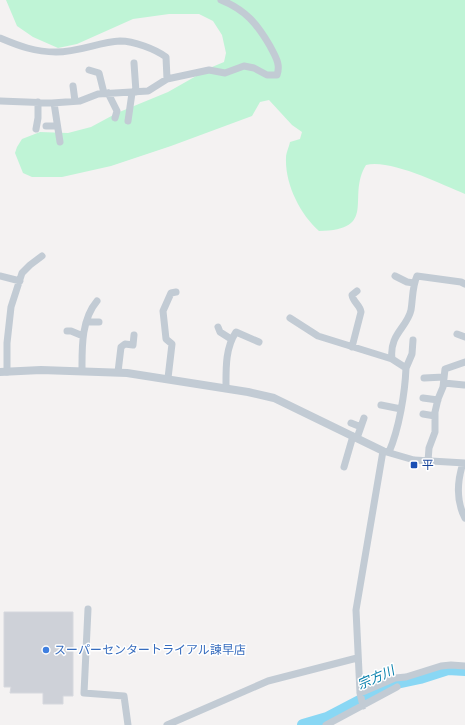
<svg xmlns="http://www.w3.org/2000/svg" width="465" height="725" viewBox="0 0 465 725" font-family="'Source Sans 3','Noto Sans JP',sans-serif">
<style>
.green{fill:#bff4d6}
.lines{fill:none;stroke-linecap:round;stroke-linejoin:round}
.river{stroke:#89d7f4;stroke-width:12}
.building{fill:#ced1d8;stroke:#d6d8de}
.minor{stroke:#c2cbd4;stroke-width:7}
.tertiary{stroke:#c2cbd4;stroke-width:8}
.transit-dot{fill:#1a4fb4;stroke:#fff;stroke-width:1.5}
.shop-dot{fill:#3f7fe0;stroke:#fff;stroke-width:1.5}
.labels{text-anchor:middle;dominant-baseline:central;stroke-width:3;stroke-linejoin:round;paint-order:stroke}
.transit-label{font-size:12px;fill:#164399;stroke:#fff;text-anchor:start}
.shop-label{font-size:12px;fill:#366cbe;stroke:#fff;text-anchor:start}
.water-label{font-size:13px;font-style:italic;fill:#037eab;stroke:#fff}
</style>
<rect width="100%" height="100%" fill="#f4f2f2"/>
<path class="green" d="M 6,0 L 465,0 L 465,194 C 440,184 391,159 366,165 C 346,197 379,230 319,231 C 300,214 285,184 286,158 C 286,153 289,147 290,142 L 300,139 L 302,132 L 292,125 L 269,100 L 260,102 L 252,116 L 171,146 L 111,166 L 62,177 L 32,177 L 23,173 L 15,153 L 17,147 L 22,139 L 40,132 L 68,133 L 91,127 L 117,113 L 168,92 L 212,67 L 224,62 L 226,53 L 222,35 L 213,21 L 199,14 L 169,14 L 133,19 L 77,44 L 58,48 L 33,37 L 17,26 Z"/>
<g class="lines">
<path class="river" d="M 303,725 L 327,718 L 392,684 L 420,678 L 448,669 L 465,670"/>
</g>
<path class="building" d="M 4,612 L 73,612 L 73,696 L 63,696 L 63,704 L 43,704 L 43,693 L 10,693 L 11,687 L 4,687 Z"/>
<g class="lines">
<path class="minor" d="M 0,38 C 19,46 35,52 56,52 C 79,52 99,42 120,41 C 134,41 155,49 166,57 L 167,79
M 134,63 L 136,92
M 89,70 L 99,73 L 104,93
M 73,86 L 75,101
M 108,93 L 117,111 L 115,118
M 0,101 L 52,103 L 80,101 L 98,94 L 148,91 L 167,79 L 209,70 L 225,73 L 244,66 L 254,68 L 267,75 L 277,75 C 281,64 275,56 270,46 C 257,24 246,10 221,0
M 54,103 L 60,142
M 128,121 L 132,93
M 46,126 L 57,126
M 36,129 L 38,118 L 38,102
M 0,276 L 20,281
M 395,276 L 407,282 L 414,283
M 290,318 L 318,336 L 392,359
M 87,322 L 99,322
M 218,327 L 220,332 L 231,339
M 67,331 L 71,331 L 83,336
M 457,334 L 465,337
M 352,347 L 361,312 C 360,305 353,302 352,295 L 357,291
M 406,368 L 412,354 L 413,340
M 82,371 C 82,348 81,320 97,301
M 7,372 L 7,343 L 11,307 L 22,273 L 30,265 L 42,256
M 118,372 L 121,347 L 125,344 L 133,345 L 134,335
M 168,378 L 172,344 L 166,339 L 163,311 L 171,293 L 176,292
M 424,378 L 444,377
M 444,383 L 464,385
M 226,388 C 226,370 225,348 236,332 L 259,342
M 423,398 L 438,400
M 381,405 L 401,409
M 423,414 L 435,416
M 351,423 L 361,427
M 357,438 L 364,418
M 389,452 C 399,429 405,393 406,368 L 392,359 C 389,334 407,328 411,310 C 413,298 412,287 417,276 L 461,282 L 465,284
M 428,461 L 429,448 L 435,432 L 435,412 L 438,399 L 443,387 L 445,369 L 465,362
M 463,463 C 457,482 456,501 465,518
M 344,467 L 353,436
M 88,609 L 84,693 L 124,696 L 128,725
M 360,693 L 395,678 L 406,677 L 441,666 L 451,665 L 465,666
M 363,706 L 360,693 L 356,610 L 383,451 L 414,460 L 465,463
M 167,725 L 268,681 L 357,658
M 326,725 L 397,687"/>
<path class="tertiary" d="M 0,372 L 41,370 L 127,373 L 248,392 L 274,398 L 383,451"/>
</g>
<rect class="transit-dot" x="410" y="461" width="8" height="8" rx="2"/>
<circle class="shop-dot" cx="46" cy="650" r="4"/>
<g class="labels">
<g class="transit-label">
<text x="422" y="465">平</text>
</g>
<g class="shop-label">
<text x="54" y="650">スーパーセンタートライアル諫早店</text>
</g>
<g class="water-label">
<text transform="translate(376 678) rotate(-24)">宗方川</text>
</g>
</g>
</svg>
